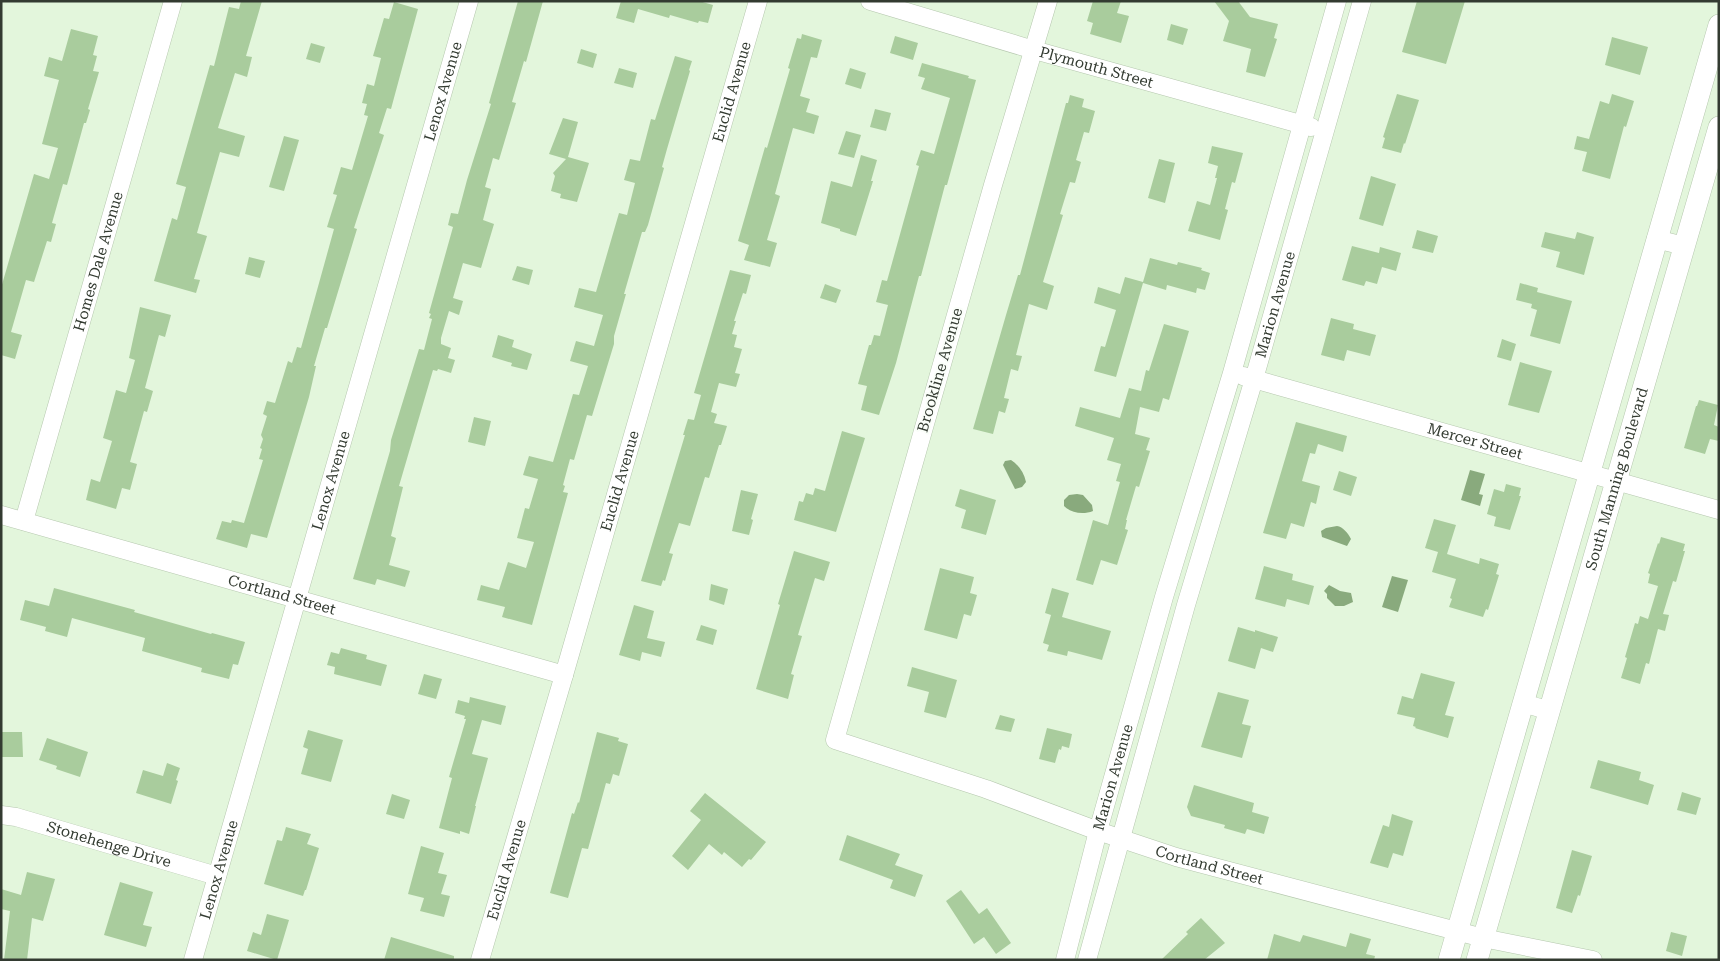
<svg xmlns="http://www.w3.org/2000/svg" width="1720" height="961" viewBox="0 0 1720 961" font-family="'Roboto Serif',serif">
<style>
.water{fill:#89aa7d}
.building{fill:#a9cc9d}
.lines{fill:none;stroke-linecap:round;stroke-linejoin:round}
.minor-casing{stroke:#b5c7ae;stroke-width:19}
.tertiary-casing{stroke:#b5c7ae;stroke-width:22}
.minor{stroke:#fff;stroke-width:18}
.tertiary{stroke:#fff;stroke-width:21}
.labels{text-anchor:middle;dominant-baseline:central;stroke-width:4;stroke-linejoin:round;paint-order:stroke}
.street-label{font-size:15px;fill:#333b31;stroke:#fafef9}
</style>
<rect width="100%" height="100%" fill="#e3f6dc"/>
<path class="water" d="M 1011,460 C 1019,465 1024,473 1026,482 L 1022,487 L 1015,489 L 1003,465 L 1005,461 Z
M 1470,470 L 1485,474 L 1479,494 L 1483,495 L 1480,506 L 1461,500 Z
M 1077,494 L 1083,495 L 1092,505 L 1093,511 C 1083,515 1071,513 1064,506 L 1064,500 L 1069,495 Z
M 1337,526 C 1343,527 1348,533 1351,539 L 1347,546 L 1322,537 L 1321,531 L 1326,528 Z
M 1392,576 L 1408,580 L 1398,612 L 1382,607 Z
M 1329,585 L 1340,591 L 1351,593 L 1353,602 L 1344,606 L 1335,606 L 1327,598 L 1327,594 L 1324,591 Z"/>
<path class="building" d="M 241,1 L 262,1 L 246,56 L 252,57 L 247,77 L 235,73 L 218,128 L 245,136 L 239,157 L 220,152 L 197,233 L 207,236 L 194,279 L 200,280 L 196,293 L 154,281 L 172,218 L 177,220 L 186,187 L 176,184 L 210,65 L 214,66 L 229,7 L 239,9 Z
M 518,1 L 543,1 L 526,62 L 524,61 L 512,102 L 516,103 L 499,160 L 493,158 L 485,187 L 491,189 L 483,220 L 494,224 L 481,268 L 463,263 L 453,298 L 463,301 L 459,315 L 449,311 L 441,338 L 441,344 L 451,348 L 448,358 L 455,360 L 451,373 L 438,369 L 437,371 L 433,370 L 399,486 L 403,487 L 391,536 L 396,538 L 389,565 L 410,571 L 405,587 L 377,579 L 375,585 L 353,579 L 390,451 L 391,440 L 419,349 L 424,350 L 432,319 L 429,318 L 431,314 L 429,313 L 453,227 L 448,225 L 451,213 L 458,214 L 467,180 L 491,104 L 489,103 Z
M 621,1 L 699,1 L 713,5 L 708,23 L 699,21 L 698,23 L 670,15 L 669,18 L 638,9 L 634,23 L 616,18 Z
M 1093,1 L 1121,1 L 1117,13 L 1129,16 L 1121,43 L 1090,34 L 1093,23 L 1087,21 Z
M 1214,1 L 1238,1 L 1250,17 L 1278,24 L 1274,38 L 1277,39 L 1265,77 L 1246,72 L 1251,49 L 1223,41 L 1229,21 Z
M 1417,1 L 1465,1 L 1446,64 L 1402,52 Z
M 394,2 L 418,9 L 391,109 L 387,108 L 379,133 L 384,135 L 354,228 L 357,229 L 327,328 L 325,328 L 314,366 L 316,366 L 309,397 L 267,538 L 251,534 L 247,548 L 216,539 L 222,521 L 231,523 L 232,520 L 244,523 L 263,460 L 259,459 L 262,449 L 260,448 L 263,439 L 261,435 L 267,416 L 263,414 L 267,401 L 275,403 L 288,361 L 292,363 L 297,347 L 301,348 L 334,229 L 327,227 L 337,195 L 333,194 L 341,167 L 352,170 L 368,116 L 364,115 L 367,104 L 362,103 L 367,84 L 374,86 L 381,58 L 373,56 L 384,18 L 389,19 Z
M 1171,24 L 1188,29 L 1183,45 L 1167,40 Z
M 71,29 L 98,36 L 93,55 L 97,56 L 93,71 L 99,72 L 88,109 L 90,110 L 86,123 L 84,123 L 67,185 L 63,184 L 52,223 L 56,224 L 51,242 L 47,241 L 34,282 L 26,280 L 11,332 L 22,335 L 15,359 L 1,355 L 1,288 L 34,174 L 49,179 L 58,148 L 42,144 L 59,80 L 44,76 L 49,57 L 62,61 Z
M 802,34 L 822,40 L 817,58 L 811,57 L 800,96 L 810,99 L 806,112 L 819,116 L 814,134 L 793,128 L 775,194 L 780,196 L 767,240 L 777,243 L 770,267 L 744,260 L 749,245 L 738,241 L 765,147 L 767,148 L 790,69 L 788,68 L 797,38 L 801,39 Z
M 895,36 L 918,43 L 913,60 L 890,53 Z
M 1612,37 L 1648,47 L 1640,75 L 1605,65 Z
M 311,43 L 325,47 L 320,63 L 306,59 Z
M 581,49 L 597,54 L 593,68 L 577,63 Z
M 675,56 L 692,61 L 689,70 L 690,71 L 667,149 L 662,167 L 664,168 L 648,225 L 645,232 L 642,232 L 624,294 L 626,294 L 614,336 L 614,344 L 592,416 L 587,415 L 574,460 L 570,459 L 563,485 L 565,486 L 563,492 L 568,493 L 532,625 L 502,617 L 505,607 L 477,600 L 481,585 L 499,590 L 508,562 L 526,568 L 534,542 L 517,538 L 525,508 L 529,509 L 538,479 L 523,475 L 529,456 L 553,462 L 573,394 L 579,395 L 588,366 L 570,361 L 576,341 L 594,346 L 603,315 L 574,307 L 579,288 L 596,292 L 619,213 L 627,215 L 635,183 L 624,180 L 630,159 L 640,161 L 651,119 L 655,120 Z
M 922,63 L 969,76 L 968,78 L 976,80 L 947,185 L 945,185 L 921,276 L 919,276 L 896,363 L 879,415 L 861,410 L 867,386 L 858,384 L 869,345 L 871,345 L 874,335 L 880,336 L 888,305 L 876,302 L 882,280 L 887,281 L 919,166 L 916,165 L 921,150 L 934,154 L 950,98 L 921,89 L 925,78 L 918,76 Z
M 619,68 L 637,73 L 633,88 L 614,83 Z
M 850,68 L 866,73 L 861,89 L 845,84 Z
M 1397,94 L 1419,100 L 1405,144 L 1404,143 L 1401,153 L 1382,148 L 1385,138 L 1383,137 Z
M 1612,94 L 1634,101 L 1626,127 L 1624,126 L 1610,179 L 1582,171 L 1587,152 L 1574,149 L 1577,136 L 1589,139 L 1600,101 L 1609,104 Z
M 1070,95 L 1084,99 L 1082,107 L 1095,111 L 1089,133 L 1084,132 L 1076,160 L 1081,162 L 1075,183 L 1070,182 L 1060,214 L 1063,215 L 1043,282 L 1054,286 L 1047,310 L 1029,304 L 1016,355 L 1022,356 L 1018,371 L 1011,369 L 1004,398 L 1009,399 L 1005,413 L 999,411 L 993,434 L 973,429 L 1006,315 L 1018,275 L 1020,275 L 1066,103 L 1068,103 Z
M 875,109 L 891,113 L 886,131 L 870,127 Z
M 563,118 L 578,122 L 568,157 L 589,163 L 577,202 L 560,198 L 561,194 L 551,191 L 555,176 L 553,173 L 566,159 L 549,154 Z
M 846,131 L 861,135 L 854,158 L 838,154 Z
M 284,136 L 299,140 L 284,191 L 269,187 Z
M 1212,146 L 1243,153 L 1235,183 L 1232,182 L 1225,209 L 1228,210 L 1220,240 L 1188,231 L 1197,201 L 1210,205 L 1217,178 L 1215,178 L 1218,166 L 1208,163 Z
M 861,155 L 877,160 L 871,181 L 873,181 L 856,236 L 840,231 L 840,229 L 821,223 L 831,181 L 852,187 Z
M 1159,159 L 1175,163 L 1165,203 L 1148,198 Z
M 1371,176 L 1396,184 L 1383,226 L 1359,219 Z
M 1417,230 L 1438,236 L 1433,253 L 1412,248 Z
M 1545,232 L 1575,239 L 1577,232 L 1594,237 L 1584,275 L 1556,267 L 1560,252 L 1541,247 Z
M 1352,246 L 1379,253 L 1380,247 L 1401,253 L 1396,271 L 1382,267 L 1377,284 L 1366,281 L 1364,286 L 1342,280 Z
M 249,257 L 265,261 L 260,278 L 245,274 Z
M 1150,258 L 1177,265 L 1178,262 L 1202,268 L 1201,270 L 1210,273 L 1205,290 L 1197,288 L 1196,293 L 1167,285 L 1166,290 L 1143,283 L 1116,377 L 1094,371 L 1101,346 L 1105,347 L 1116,310 L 1094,303 L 1098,287 L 1120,294 L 1125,277 L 1143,282 Z
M 517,266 L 533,270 L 529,285 L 512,280 Z
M 730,270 L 751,275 L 746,294 L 743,293 L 734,321 L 736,321 L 732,334 L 737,335 L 734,347 L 742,349 L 735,373 L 740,374 L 736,387 L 719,383 L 711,412 L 717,414 L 714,423 L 727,426 L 721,445 L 719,445 L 709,478 L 705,477 L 690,526 L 679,523 L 669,553 L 673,554 L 665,581 L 663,580 L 661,586 L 641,581 L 685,435 L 683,435 L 688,419 L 694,420 L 701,395 L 694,393 Z
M 1520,283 L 1538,288 L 1537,292 L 1572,301 L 1560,344 L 1530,336 L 1537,310 L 1531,308 L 1532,304 L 1516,300 Z
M 825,284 L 841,290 L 836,303 L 820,298 Z
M 140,307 L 171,315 L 165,337 L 159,335 L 145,388 L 153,391 L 147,412 L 144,411 L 130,462 L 137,464 L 130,490 L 122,488 L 116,509 L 86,500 L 91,479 L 100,482 L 112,441 L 103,438 L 116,390 L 126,393 L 135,360 L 129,358 Z
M 1331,318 L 1354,324 L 1353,329 L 1376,335 L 1370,356 L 1347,350 L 1344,361 L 1321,355 Z
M 1164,324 L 1189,331 L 1169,400 L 1163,398 L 1159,412 L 1140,407 L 1135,434 L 1150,438 L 1146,450 L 1150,451 L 1139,487 L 1136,486 L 1126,520 L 1127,520 L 1125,529 L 1128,530 L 1117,565 L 1101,560 L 1093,585 L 1076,580 L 1093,520 L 1108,525 L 1120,482 L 1116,481 L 1121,464 L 1107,460 L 1114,438 L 1075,426 L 1080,407 L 1120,418 L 1129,388 L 1141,391 L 1146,370 L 1149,371 Z
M 498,335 L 514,340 L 512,347 L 532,354 L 527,370 L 511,366 L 512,363 L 492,357 Z
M 1502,339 L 1516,344 L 1511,361 L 1497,357 Z
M 1520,362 L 1552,371 L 1539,413 L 1508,405 Z
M 1699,400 L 1718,405 L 1714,425 L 1719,427 L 1719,441 L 1710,439 L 1705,454 L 1684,448 L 1696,406 L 1697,406 Z
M 474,417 L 491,421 L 485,446 L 468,442 Z
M 1296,422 L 1347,436 L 1343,452 L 1318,444 L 1315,454 L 1310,453 L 1302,481 L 1320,486 L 1316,504 L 1311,502 L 1304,527 L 1291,523 L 1286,539 L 1263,533 Z
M 842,431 L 865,438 L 836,532 L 794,520 L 799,501 L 803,502 L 806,493 L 813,495 L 815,488 L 825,491 Z
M 1339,471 L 1357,477 L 1351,496 L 1333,490 Z
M 1506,484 L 1521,488 L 1519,496 L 1521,496 L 1510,530 L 1494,526 L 1496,517 L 1487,514 L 1494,489 L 1504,492 Z
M 960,489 L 996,500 L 986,535 L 961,528 L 966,510 L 955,506 Z
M 741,490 L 758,494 L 751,519 L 753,520 L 749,535 L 732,531 Z
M 1434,519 L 1456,525 L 1447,554 L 1479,564 L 1480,558 L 1499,564 L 1496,574 L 1499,575 L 1488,610 L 1486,609 L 1483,617 L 1449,607 L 1452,599 L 1450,598 L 1456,579 L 1432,572 L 1438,552 L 1425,548 Z
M 1661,537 L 1685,544 L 1683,551 L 1685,551 L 1676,582 L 1673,581 L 1663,614 L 1669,615 L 1665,631 L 1658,629 L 1649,664 L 1646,663 L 1640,684 L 1621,678 L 1627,658 L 1625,657 L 1635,623 L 1638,624 L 1640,616 L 1648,619 L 1658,586 L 1648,583 L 1650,574 L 1648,573 L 1658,543 L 1659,544 Z
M 794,551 L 830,562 L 824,581 L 815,578 L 798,635 L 802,636 L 791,674 L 794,675 L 788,699 L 756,689 L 780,605 L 778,604 Z
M 1264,566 L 1293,574 L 1292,580 L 1314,586 L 1309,605 L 1287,599 L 1285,607 L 1255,599 Z
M 940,568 L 974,577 L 970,593 L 977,595 L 971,616 L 964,614 L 957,639 L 924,630 Z
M 711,584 L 728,589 L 724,605 L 709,600 Z
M 54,588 L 135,610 L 134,612 L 211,634 L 212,633 L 245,642 L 238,665 L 233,664 L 229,679 L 201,672 L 202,668 L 142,651 L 145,638 L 72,618 L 67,637 L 45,631 L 46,627 L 20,620 L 25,600 L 49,606 Z
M 1052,588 L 1069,593 L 1062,617 L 1111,631 L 1102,660 L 1068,651 L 1067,656 L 1047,651 L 1049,645 L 1043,643 L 1051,615 L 1045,613 Z
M 634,605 L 654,611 L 647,638 L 665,642 L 661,657 L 642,652 L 640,661 L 619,655 Z
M 701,625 L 717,630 L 713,645 L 696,640 Z
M 1238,627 L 1255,632 L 1255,630 L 1278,637 L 1273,652 L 1261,648 L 1255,669 L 1228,661 Z
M 341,648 L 367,655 L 366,659 L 387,665 L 381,686 L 334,674 L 335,667 L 327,665 L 331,652 L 339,654 Z
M 912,667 L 957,680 L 946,718 L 924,712 L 929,692 L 907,686 Z
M 1421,673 L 1455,682 L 1445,715 L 1454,717 L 1448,738 L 1415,728 L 1416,727 L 1413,726 L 1415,718 L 1397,714 L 1402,696 L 1413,699 Z
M 424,674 L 442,679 L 436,699 L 418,694 Z
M 1218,692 L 1249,700 L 1242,724 L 1251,726 L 1242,758 L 1201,747 Z
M 470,697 L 506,706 L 501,725 L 482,720 L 472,754 L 488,758 L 475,806 L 476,806 L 469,834 L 460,831 L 460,834 L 439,828 L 452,778 L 449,777 L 466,719 L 464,719 L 465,716 L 455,713 L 458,700 L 469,703 Z
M 1000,715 L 1015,719 L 1011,732 L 995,729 Z
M 1047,728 L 1072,734 L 1069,748 L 1062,746 L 1061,750 L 1059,749 L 1055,763 L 1039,759 Z
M 308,730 L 343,740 L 331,782 L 301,774 L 308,749 L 303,747 Z
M 1,732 L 22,732 L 23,757 L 1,757 Z
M 597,732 L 619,738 L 618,741 L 628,744 L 619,776 L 613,774 L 610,784 L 606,783 L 588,849 L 582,848 L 568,898 L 550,893 L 572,813 L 574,814 L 578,802 L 579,803 Z
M 47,738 L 88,752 L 80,777 L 56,769 L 57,766 L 39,760 Z
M 1598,760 L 1641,772 L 1639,780 L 1654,785 L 1648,805 L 1590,788 Z
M 167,763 L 180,768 L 176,780 L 178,781 L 171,804 L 136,793 L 143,770 L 163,776 Z
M 1194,785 L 1254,803 L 1252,812 L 1269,817 L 1264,834 L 1247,829 L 1245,834 L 1224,828 L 1225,825 L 1191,816 L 1187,807 Z
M 1682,792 L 1701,798 L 1696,815 L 1677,810 Z
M 705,793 L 766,842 L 751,860 L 749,859 L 742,867 L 724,852 L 722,855 L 709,844 L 688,870 L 672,856 L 701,820 L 690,811 Z
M 392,794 L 410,800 L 404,819 L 386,814 Z
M 1392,814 L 1413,821 L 1403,856 L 1393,853 L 1388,868 L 1370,863 L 1383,825 L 1389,827 Z
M 286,827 L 311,834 L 307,844 L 319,848 L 306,890 L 305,890 L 303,896 L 264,884 L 277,840 L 282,841 Z
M 847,835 L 900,854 L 895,865 L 923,875 L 915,897 L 890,888 L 893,880 L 839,860 Z
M 421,846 L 444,853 L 438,873 L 447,875 L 441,894 L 450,896 L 444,917 L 420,911 L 424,898 L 408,894 Z
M 1572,850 L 1592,856 L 1580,896 L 1578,895 L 1572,913 L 1556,908 Z
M 27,872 L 55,879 L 43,921 L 32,918 L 27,960 L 4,960 L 10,911 L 1,909 L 1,889 L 21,895 Z
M 120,882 L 153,892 L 143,925 L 152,927 L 146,947 L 104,935 Z
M 961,890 L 979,914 L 987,908 L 1011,943 L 996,954 L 984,937 L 974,944 L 946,901 Z
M 267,914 L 289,920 L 277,960 L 247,951 L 253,932 L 261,935 Z
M 1201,918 L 1225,943 L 1204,960 L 1161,960 L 1188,934 L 1186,932 Z
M 1671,932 L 1687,936 L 1682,956 L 1666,951 Z
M 1350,933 L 1371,939 L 1366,954 L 1375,956 L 1374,960 L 1267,960 L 1274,934 L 1300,942 L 1303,935 L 1346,947 Z
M 391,937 L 454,956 L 454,960 L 384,960 Z"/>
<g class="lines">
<g class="minor-casing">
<g id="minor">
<path id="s1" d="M 870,1 L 1034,50 L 1311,127"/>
<path id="s2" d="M 1048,1 L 993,185 L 835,740 L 986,789 L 1098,831 L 1176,857 L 1483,938 L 1593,960"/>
<path d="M 1656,239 L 1684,246"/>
<path id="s3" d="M 1243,376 L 1719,510"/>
<path id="s4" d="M 1,515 L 564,675"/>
<path id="s5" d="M 24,521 L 173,1"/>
<path d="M 1523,703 L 1550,711"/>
<path id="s6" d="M 1,815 L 16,817 L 217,876"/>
<path id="s7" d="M 193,960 L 469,1"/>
<path id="s8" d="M 480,960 L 564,675 L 758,1"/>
<path id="s9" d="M 1065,960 L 1098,831 L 1164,597 L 1232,373 L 1337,1"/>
<path id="s10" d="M 1087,960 L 1186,605 L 1254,379 L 1362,1"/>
</g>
</g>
<g class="tertiary-casing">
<g id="tertiary">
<path d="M 1449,960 L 1719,25"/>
<path id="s11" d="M 1477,960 L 1719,127"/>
</g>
</g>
<use href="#minor" class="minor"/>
<use href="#tertiary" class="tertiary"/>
</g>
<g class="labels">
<g class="street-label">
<text stroke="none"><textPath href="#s1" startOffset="236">Plymouth Street</textPath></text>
<text stroke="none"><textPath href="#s7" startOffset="904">Lenox Avenue</textPath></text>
<text stroke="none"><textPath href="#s8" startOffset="904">Euclid Avenue</textPath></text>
<text stroke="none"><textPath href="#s5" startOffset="270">Homes Dale Avenue</textPath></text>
<text stroke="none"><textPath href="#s10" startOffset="682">Marion Avenue</textPath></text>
<text transform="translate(940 370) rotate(-74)">Brookline Avenue</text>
<text stroke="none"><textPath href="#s3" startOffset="241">Mercer Street</textPath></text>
<text stroke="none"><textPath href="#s11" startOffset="501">South Manning Boulevard</textPath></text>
<text stroke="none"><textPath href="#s7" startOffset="499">Lenox Avenue</textPath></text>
<text stroke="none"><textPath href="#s8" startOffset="499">Euclid Avenue</textPath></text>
<text stroke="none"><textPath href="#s4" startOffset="292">Cortland Street</textPath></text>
<text stroke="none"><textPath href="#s9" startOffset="189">Marion Avenue</textPath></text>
<text stroke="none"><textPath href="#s6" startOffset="112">Stonehenge Drive</textPath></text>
<text stroke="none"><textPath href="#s2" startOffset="1164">Cortland Street</textPath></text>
<text stroke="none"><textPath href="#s7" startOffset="94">Lenox Avenue</textPath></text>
<text stroke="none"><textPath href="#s8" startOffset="94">Euclid Avenue</textPath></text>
</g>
</g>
<rect width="1720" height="961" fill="none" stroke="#333b31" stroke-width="5"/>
</svg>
